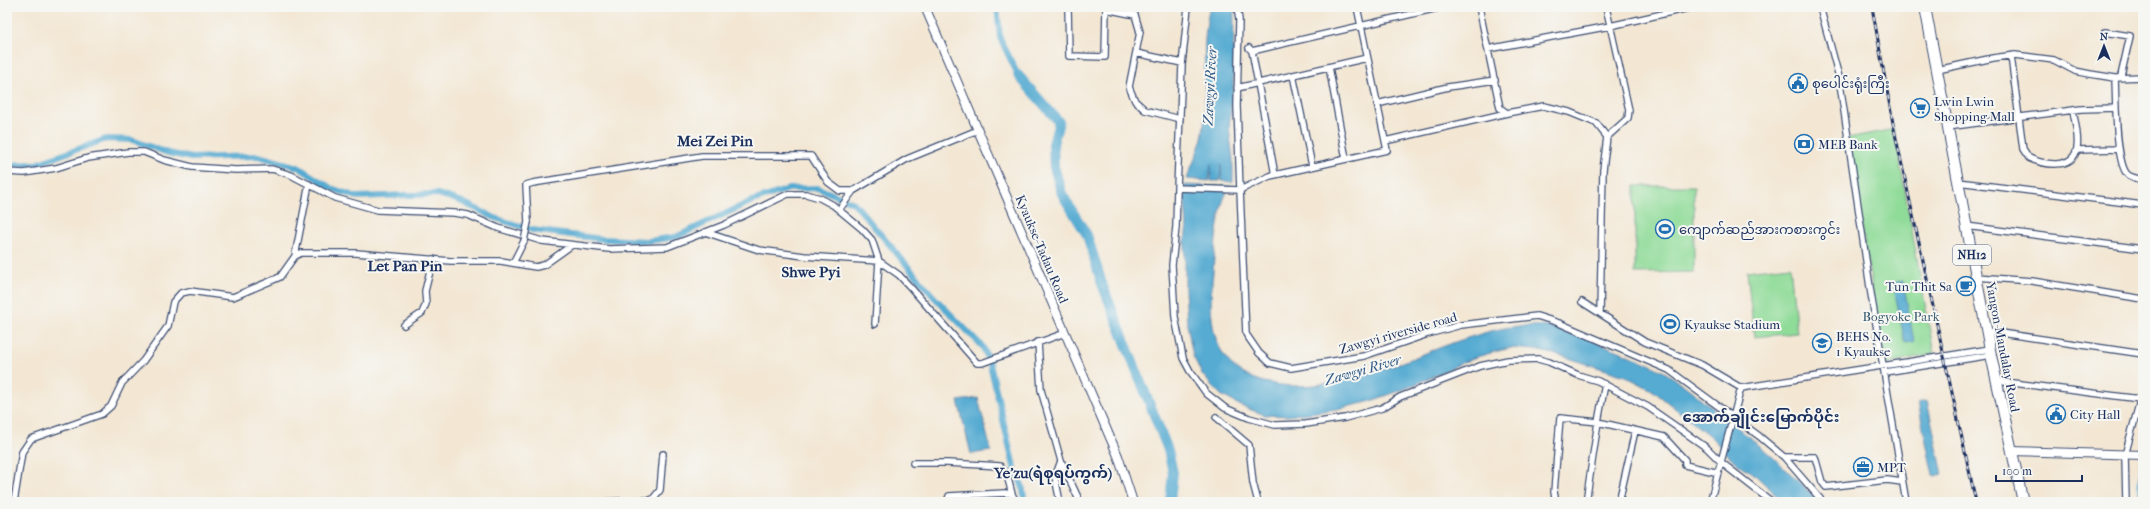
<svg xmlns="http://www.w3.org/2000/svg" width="2150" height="509" viewBox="0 0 2150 509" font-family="'IM FELL French Canon','Noto Sans Myanmar',serif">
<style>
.green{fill:#8fdb98;stroke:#55857b}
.water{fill:#56abd2;stroke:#386d98}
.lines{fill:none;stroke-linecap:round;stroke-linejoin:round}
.canal{stroke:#56abd2;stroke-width:6}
.river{stroke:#56abd2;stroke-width:10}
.street-casing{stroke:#3b4b70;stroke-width:8}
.secondary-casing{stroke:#3b4b70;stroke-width:10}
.highway-casing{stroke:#3b4b70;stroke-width:12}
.street{stroke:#fff;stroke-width:5.5}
.secondary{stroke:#fff;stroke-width:8}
.highway{stroke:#fff;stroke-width:10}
.rail-casing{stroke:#1b2f5e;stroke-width:3}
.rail{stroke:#f6f6f2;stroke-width:1.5;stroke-dasharray:4.5;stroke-linecap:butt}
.street-bridge-casing{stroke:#3b4b70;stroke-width:8;stroke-linecap:butt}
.street-bridge{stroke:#fff;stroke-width:5.5}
.labels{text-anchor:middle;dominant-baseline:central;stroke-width:4;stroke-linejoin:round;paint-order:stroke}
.shield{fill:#f6f6f2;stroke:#5d6b8a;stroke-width:1}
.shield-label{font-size:12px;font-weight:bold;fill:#1b2f5e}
.poi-label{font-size:13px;fill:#1b2f5e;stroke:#f6f6f2;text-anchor:start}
.street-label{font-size:13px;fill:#1b2f5e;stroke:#f6f6f2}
.park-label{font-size:13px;fill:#385a6c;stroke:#f6f6f2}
.water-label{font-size:14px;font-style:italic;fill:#305a87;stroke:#f6f6f2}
.quarter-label{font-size:15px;font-weight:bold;fill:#1b2f5e;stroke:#f6f6f2}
</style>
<rect width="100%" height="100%" fill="#f6f6f2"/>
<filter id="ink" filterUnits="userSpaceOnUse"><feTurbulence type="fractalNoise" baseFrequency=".025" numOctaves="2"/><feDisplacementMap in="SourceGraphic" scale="8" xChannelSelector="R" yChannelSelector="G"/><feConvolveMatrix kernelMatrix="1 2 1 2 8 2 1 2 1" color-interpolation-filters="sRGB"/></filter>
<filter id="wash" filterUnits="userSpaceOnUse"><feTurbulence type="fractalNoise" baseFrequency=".012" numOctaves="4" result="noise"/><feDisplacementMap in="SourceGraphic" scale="16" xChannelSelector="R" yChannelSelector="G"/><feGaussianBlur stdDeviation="0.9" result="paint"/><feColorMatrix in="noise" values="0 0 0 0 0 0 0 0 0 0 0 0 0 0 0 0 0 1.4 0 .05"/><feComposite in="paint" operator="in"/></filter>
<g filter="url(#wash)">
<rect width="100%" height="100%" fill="#f3e7d4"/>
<path class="green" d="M 1894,129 L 1934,354 L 1884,365 L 1848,138 Z
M 1635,186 L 1694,186 L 1694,272 L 1635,273 Z
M 1790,266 L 1797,333 L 1754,337 L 1747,271 Z"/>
<path class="water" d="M 1210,7 L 1234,7 L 1233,92 L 1229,127 L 1233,160 L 1233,182 L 1222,181 L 1221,165 L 1220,181 L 1211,181 L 1211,164 L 1209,181 L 1187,179 C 1192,164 1200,149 1203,133 C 1209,91 1199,48 1210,7 Z
M 1185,185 L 1209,186 L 1210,189 L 1210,186 L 1219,186 L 1219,190 L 1221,186 L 1232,186 C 1230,189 1226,193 1225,196 C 1218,212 1214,254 1213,272 C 1208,319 1210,368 1264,382 C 1328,398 1401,361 1461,340 C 1489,331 1518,322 1548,327 C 1559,329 1569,334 1580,337 C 1605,345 1631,355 1655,367 C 1679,379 1700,398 1720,414 C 1755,441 1789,469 1818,502 L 1784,502 L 1755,475 L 1736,463 L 1711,437 L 1652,390 L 1625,376 L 1559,355 L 1535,350 L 1511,348 L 1494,352 L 1473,358 L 1405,389 L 1368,402 L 1337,409 L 1287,416 L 1265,415 L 1243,407 L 1221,395 L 1212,386 L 1202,374 L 1193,356 L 1187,324 L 1185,290 L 1185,240 L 1187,225 L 1184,192 Z
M 1903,281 L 1914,342 L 1905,343 L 1893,283 Z
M 978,398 L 991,451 L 971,454 L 958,401 Z
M 1927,401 L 1943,474 L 1933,476 L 1918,403 Z"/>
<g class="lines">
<path class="canal" d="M 997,7 L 1000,38 L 1018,75
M 7,165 L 36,164 L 106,139 L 132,140 L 168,153 L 191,158 L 258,156 L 298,167 L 331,188 L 357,197 L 438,194 L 460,201 L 495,218 L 532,230 L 602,239 L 648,241 L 676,237 L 752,201 L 789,189 L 818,188 L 854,203 L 933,296 L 983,347 L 990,364 L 1015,471 L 1022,485 L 1025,502
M 2141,502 L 2143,448"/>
<path class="river" d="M 1018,75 L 1059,122 L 1053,144 L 1054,167 L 1062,194 L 1087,235 L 1102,284 L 1168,450 L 1173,473 L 1170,502"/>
</g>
</g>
<g filter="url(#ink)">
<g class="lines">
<g class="street-casing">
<path id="street" d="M 1068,7 L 1069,56 L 1105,57 L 1106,7
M 1237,7 L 1239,20 L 1237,106 L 1240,190 L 1177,188 L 1176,227 L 1172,265 L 1175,317 L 1183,358 L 1190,371 L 1206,393 L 1225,408 L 1249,418 L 1275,425 L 1306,424 L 1345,418 L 1382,408 L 1400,397 L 1480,366 L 1508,360 L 1538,359 L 1549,362 L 1578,375 L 1598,381 L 1648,407 L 1707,448 L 1722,463 L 1772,502
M 1357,7 L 1387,150 L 1270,176 L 1240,190 L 1246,334 L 1259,353 L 1270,363 L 1291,368 L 1364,356 L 1428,334 L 1461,325 L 1537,316 L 1559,323 L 1669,370 L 1759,436 L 1784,457 L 1823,502
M 1479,7 L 1500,108 L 1507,113
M 1606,7 L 1629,110 L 1628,118 L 1607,137
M 1820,7 L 1839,77 L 1871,294 L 1906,502
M 1106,9 L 1135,15 L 1140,32 L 1129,87 L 1135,101 L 1145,110 L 1180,119
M 2105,32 L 2130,36 L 2121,76
M 1249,48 L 1252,51 L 1442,7
M 1488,49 L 1610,26 L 1693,7
M 1252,51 L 1275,175
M 1136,53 L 1182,63
M 2011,56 L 2023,149 L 2029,158 C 2042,164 2073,171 2077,148 C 2079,136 2075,122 2073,111
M 1329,67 L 1346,159
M 1937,70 L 1993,58 L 2015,55 L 2054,60 L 2075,71 L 2090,74 L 2115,78 L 2143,77
M 1293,75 L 1312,166
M 2115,78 C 2116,96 2115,164 2128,175 C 2132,178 2139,179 2143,180
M 1237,88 L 1367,58
M 1377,104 L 1448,87 L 1495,80
M 1947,127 L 2081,109 L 2116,108
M 1385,141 L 1507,113 L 1544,106 L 1569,112 L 1596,123 L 1607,137 L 1603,170 L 1600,313
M 2077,150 L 2119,149
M 7,172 L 24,173 L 56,168 L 88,158 L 128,152 L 144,152 L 164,160 L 192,167 L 236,170 L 272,169 L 291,175 L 335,198 L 378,210 L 454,213 L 468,215 L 498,228 L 542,241 L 609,249 L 667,247 L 724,225 L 788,194 L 806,194 L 820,198 L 833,205 L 862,229 L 872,240 L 879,261 L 875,324
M 1958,182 L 2143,205
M 1177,188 L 1182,65 L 1188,7
M 839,210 L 853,191
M 528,222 L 526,185 L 533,183 L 702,156 L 811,156 L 828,182 L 840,191 L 853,191 L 907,159 L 978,130
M 1966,226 L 2143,249
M 705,232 L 759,250 L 804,256 L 879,261 L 899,275 L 912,289 L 977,363 L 982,363 L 1065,333
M 295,256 L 309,184
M 513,263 L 524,241
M 1976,277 L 2032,281 L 2143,299
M 1582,302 L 1645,342 L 1702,365 L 1741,388 L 1990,349
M 404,325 L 422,313 L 426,304 L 425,291 L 433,259
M 1987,331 L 2143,354
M 1038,342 L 1041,390 L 1061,461 L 1080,502
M 1885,372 L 1991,355
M 1997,381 L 2140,399
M 1216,417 L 1249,445 L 1253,483 L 1258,502
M 1784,457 L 1815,457 L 1822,482 L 1826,487 L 1887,480 L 1902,482
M 913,463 L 947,463 L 1000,466 L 1007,475 L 1012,494
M 14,502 L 22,452 L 31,439 L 102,414 L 111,406 L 122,383 L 143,361 L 168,326 L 173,302 L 181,293 L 190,291 L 233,297 L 280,277 L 295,256 L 301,253 L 356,253 L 451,261 L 501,261 L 536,267 L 544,265 L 572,245
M 603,502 L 652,500 L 660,490 L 663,454
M 947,502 L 949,496 L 1005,493 L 1012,494 L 1016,502
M 1060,502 L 1055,477 L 1061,461
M 1556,502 L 1554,492 L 1560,418 L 1598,422 L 1605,384
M 1586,502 L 1598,422 L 1664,437 L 1685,460 L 1685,465 L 1719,473
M 1619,502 L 1635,431
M 1710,502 L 1741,388
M 2126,502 L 2125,455 L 2143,390"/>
</g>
<g class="secondary-casing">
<path id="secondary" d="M 925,7 L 1118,456 L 1133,502
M 2011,451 L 2143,455"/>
</g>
<g class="highway-casing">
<path id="highway" d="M 1925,7 L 1991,355 L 2023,502"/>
</g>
<use href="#street" class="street"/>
<use href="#secondary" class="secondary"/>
<use href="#highway" class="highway"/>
<g class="rail-casing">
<path id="rail" d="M 1872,7 L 1894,129 L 1976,502"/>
</g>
<use href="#rail" class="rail"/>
<g class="street-bridge-casing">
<path id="street-bridge" d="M 524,241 L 528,222"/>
</g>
<use href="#street-bridge" class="street-bridge"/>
</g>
</g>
<defs>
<g id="civic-ring" transform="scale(1)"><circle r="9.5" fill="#f6f6f2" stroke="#1f6fb2" stroke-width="1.5"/><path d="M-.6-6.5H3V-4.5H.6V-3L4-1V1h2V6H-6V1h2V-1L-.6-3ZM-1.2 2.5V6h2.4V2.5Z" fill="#1f6fb2"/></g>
<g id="supermarket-ring" transform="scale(1)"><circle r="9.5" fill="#f6f6f2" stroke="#1f6fb2" stroke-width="1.5"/><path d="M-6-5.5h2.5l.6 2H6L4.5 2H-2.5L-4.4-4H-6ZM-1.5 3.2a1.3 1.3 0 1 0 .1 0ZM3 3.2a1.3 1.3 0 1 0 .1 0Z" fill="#1f6fb2"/></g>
<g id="bank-ring" transform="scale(1)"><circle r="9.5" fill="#f6f6f2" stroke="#1f6fb2" stroke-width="1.5"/><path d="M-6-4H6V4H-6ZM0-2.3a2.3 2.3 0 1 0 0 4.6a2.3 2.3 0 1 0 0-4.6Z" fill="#1f6fb2"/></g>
<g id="stadium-ring" transform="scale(1)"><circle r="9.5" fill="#f6f6f2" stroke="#1f6fb2" stroke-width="1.5"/><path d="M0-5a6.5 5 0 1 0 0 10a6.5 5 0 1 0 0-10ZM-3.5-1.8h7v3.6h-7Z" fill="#1f6fb2"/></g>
<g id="cafe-ring" transform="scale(1)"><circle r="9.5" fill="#f6f6f2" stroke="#1f6fb2" stroke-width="1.5"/><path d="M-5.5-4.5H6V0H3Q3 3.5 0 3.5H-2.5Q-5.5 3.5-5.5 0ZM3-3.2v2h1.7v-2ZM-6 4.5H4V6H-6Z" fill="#1f6fb2"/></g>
<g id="school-ring" transform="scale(1)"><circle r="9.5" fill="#f6f6f2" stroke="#1f6fb2" stroke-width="1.5"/><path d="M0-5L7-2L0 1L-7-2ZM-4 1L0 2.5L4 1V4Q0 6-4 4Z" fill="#1f6fb2"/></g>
<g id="office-ring" transform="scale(1)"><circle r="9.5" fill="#f6f6f2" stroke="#1f6fb2" stroke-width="1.5"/><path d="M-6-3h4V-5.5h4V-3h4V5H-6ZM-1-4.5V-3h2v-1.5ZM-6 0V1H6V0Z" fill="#1f6fb2"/></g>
</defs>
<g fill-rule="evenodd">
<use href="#civic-ring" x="1798" y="83"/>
<use href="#supermarket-ring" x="1920" y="108"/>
<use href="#bank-ring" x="1804" y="144"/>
<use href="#stadium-ring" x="1665" y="229"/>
<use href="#cafe-ring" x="1966" y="286"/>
<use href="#stadium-ring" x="1670" y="324"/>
<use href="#school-ring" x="1822" y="343"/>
<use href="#civic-ring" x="2056" y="414"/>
<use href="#office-ring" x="1863" y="467"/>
</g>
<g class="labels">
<rect class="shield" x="1953" y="245" width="38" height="20" rx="3"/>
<g class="shield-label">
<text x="1972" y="255">NH12</text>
</g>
<g class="poi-label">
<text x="1812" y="83">စုပေါင်းရုံးကြီး</text>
<text x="1934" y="101">Lwin Lwin<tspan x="1934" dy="15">Shopping Mall</tspan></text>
<text x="1818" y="144">MEB Bank</text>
<text x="1679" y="229">ကျောက်ဆည်အားကစားကွင်း</text>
<text x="1952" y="286" text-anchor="end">Tun Thit Sa</text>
<text x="1684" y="324">Kyaukse Stadium</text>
<text x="1836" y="336">BEHS No.<tspan x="1836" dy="15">1 Kyaukse</tspan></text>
<text x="2070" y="414">City Hall</text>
<text x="1877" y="467">MPT</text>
</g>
<g class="street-label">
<text transform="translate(1042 249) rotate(67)">Kyaukse-Tadau Road</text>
<text transform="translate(1398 333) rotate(-16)">Zawgyi riverside road</text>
<text transform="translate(2003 347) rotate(79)">Yangon-Mandalay Road</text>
</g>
<g class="park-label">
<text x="1901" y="316">Bogyoke Park</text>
</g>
<g class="water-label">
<text transform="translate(1210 86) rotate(-87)">Zawgyi River</text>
<text transform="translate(1363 370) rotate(-16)">Zawgyi River</text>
</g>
<g class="quarter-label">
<text x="715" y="141">Mei Zei Pin</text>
<text x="405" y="266">Let Pan Pin</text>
<text x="811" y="272">Shwe Pyi</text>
<text x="1761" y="417">အောက်ချိုင်းမြောက်ပိုင်း</text>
<text x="1053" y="473">Ye'zu(ရဲစုရပ်ကွက်)</text>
</g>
</g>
<rect width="2150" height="509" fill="none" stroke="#f6f6f2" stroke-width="24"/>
<g transform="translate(2104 46)" stroke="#f6f6f2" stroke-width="3" paint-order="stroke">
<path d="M0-3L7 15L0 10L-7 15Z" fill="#1b2f5e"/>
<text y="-6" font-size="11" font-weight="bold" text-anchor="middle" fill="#1b2f5e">N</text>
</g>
<path d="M1996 475v6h86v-6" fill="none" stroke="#1b2f5e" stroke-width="2"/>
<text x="2002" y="475" font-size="12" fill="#1b2f5e" stroke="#f6f6f2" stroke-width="3" paint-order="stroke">100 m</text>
</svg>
